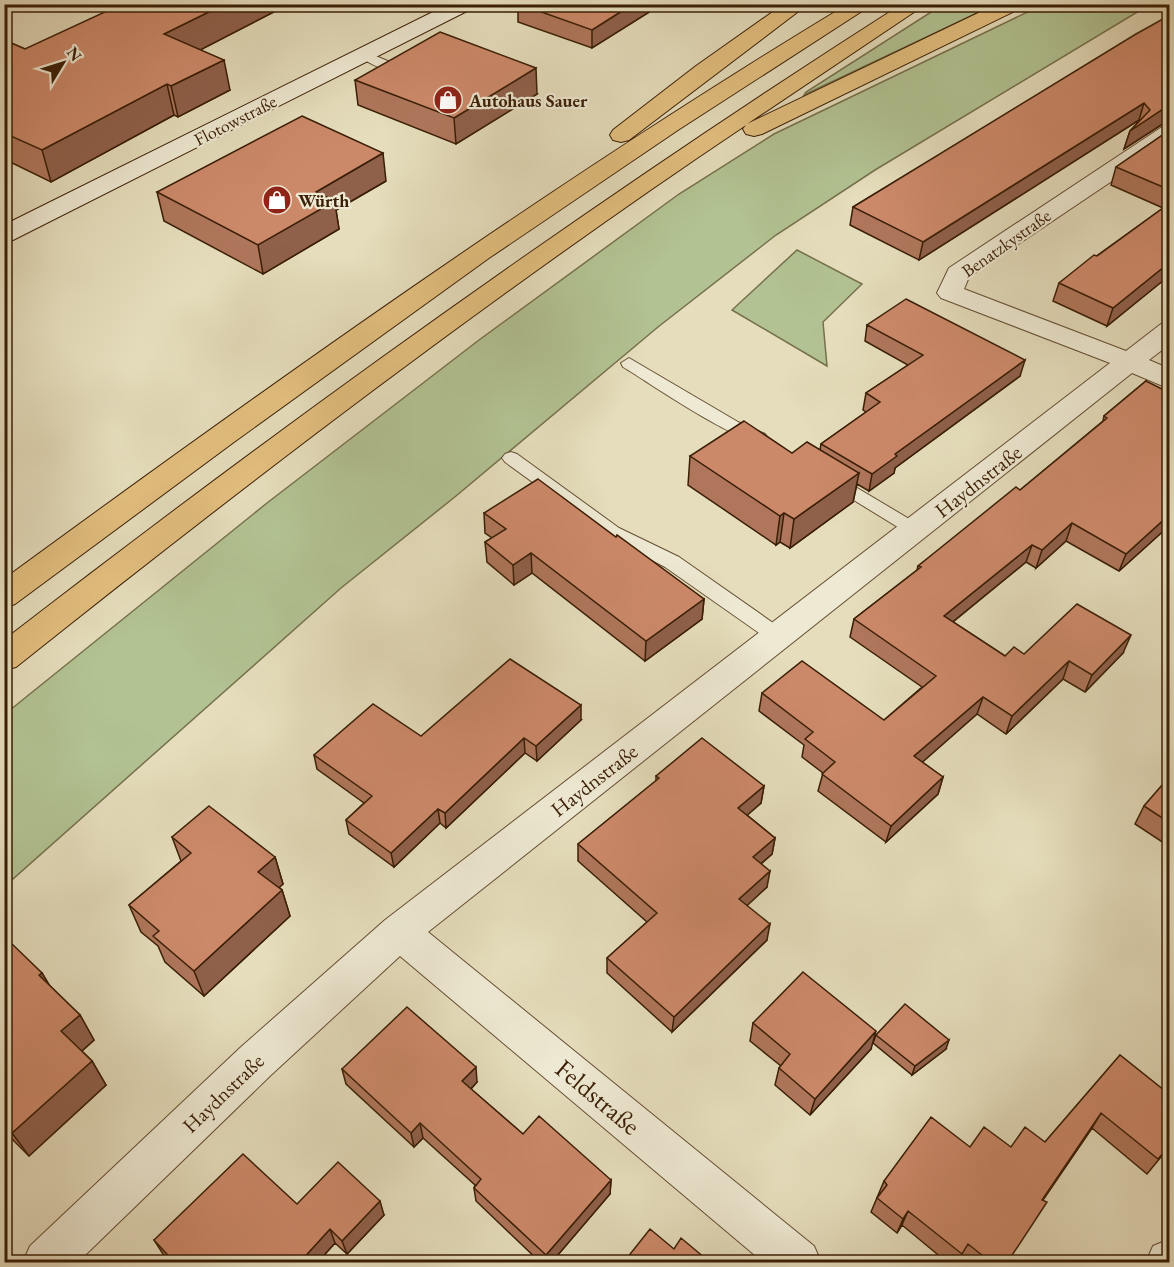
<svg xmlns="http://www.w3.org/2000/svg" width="1174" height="1267" viewBox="0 0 1174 1267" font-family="'EB Garamond',serif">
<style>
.green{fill:#b2c292;stroke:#76704c;stroke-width:1.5}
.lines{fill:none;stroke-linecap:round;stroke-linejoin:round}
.lane-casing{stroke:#654e33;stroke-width:2}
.street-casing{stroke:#654e33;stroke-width:2}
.secondary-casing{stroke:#3a1e05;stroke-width:2}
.highway-casing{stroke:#3a1e05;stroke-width:2}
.lane{fill:#eee9d3;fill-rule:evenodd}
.street{fill:#eee9d3;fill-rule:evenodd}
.secondary{fill:#eee9d3;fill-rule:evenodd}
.highway{fill:#e2be7e;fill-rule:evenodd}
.wall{fill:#af765b;stroke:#3a1e05;stroke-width:1.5}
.shaded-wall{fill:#8f604a;stroke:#3a1e05;stroke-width:1.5}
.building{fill:#cc896a;stroke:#3a1e05;stroke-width:1.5}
.labels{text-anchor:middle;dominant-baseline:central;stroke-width:4.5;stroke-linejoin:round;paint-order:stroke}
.far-poi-label{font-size:18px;font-weight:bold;fill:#3a1e05;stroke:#eee9d3;text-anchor:start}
.far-street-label{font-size:18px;fill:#3a1e05;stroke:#eee9d3}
.street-label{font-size:21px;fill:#3a1e05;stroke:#eee9d3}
.near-street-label{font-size:26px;fill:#3a1e05;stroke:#eee9d3}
</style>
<rect width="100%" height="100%" fill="#e5ddbc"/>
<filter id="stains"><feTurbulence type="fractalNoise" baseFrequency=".00333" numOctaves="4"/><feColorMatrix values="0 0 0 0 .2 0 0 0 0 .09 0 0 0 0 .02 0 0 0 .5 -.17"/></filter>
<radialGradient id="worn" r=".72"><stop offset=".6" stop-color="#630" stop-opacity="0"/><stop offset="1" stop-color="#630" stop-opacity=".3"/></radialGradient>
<path class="green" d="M 942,5 L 994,5 L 804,95 L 806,92 Z
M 1042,5 L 1149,5 L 875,170 L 776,235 L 658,327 L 456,496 L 341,588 L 5,886 L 5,714 L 267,503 L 479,340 L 679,194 L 774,134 Z
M 797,250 L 862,284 L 823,322 L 827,366 L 732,310 Z"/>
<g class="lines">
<g class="lane-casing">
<path id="lane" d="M 364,51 L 397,65 L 405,62 L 411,66 C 396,81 376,65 360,58 L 358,55 Z
M 629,358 L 738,422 L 765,434 L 768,438 L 765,442 C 743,448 647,381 623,367 L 621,363 Z
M 511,452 L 517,454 L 619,528 L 679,557 L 786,632 L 789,637 L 786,642 L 779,644 L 772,642 L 665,567 L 607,536 L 505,462 L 502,458 L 505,454 Z
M 832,473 L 921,526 L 924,530 L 921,534 L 915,536 L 909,534 L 826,483 L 823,479 L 826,475 Z"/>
</g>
<g class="street-casing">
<path id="street" d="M 1170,125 L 1170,142 L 969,277 L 964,289 L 1126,351 L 1161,324 L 1170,322 L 1170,344 L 1149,360 L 1170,369 L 1170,389 L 1132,373 L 428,932 L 814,1246 L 821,1262 L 763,1262 L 400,956 L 271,1075 L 78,1262 L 23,1262 L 30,1246 L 241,1047 L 385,920 L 1110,363 L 941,298 L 937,293 L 949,268 L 1162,127 Z
M 1170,1239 L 1170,1262 L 1146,1262 L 1153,1246 Z"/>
</g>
<g class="secondary-casing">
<path id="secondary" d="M 449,4 L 476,4 L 473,8 L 13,240 L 4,242 L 4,225 Z"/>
</g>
<g class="highway-casing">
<path id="highway" d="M 784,4 L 808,4 L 629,140 L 621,142 L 613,140 L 610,135 L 613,130 L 696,66 Z
M 848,4 L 873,4 L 678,130 L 489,258 L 234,442 L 15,604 L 4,608 L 4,579 C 279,378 557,180 848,4 Z
M 902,4 L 926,4 L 747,124 L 997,4 L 1024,4 L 1021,8 L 762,134 L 754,136 L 746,134 L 743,129 L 746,125 C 494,294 253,478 16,667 L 4,670 L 4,640 C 295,415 592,202 902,4 Z"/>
</g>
<use href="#lane" class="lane"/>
<use href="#street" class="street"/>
<use href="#secondary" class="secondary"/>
<use href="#highway" class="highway"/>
</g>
<path class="wall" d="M 289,4 L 200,50 L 230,90 L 178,117 L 174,115 L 51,182 L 4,159 L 4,40 L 25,49 Z
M 518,4 L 662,4 L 592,48 L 518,22 Z
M 1170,15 L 1170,123 L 1161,125 L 1124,149 L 1130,131 L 1139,121 L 1139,120 L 919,260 L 850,225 L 853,207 Z
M 355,80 L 537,94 L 456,144 L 358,105 Z
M 1170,130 L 1170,275 L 1107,326 L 1053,301 L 1059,283 L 1163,208 L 1111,185 L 1116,167 Z
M 386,181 L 336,210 L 339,229 L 263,274 L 164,221 L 157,192 Z
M 867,325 L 1020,376 L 895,468 L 894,473 L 869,491 L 857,484 L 853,502 L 790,548 L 780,542 L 776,545 L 688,485 L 690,456 L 792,453 L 820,450 L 821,444 L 866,412 L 863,410 L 866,393 L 908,365 L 865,341 Z
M 1146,381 L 1170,525 L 1119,571 L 1066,541 L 1036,568 L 1026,562 L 953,622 L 1005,656 L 1024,654 L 1123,653 L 1085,692 L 1063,679 L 1006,734 L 977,714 L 922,762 L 943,777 L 938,794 L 886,842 L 818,791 L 823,773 L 802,757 L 804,745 L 759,711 L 762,693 L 884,720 L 922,687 L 850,637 L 854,619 L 917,570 L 918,566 L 1020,490 L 1103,421 L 1104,416 Z
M 484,513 L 616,537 L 704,599 L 702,619 L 645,661 L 532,573 L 514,585 L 487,562 L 485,542 L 492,538 L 485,533 Z
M 581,720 L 537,761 L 525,753 L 446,828 L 440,823 L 394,867 L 349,834 L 346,820 L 364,803 L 317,769 L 314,755 L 421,736 Z
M 656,776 L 764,786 L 761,803 L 747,815 L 775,838 L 772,854 L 761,864 L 767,887 L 747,905 L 767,940 L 672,1032 L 607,973 L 607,958 L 647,922 L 578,861 L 578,844 L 656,781 Z
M 1170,776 L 1170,847 L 1135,824 L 1144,806 Z
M 172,837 L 275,857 L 283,884 L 279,887 L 282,890 L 290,916 L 204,996 L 165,962 L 158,946 L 141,932 L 129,905 L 181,861 Z
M 4,948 L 42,973 L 49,985 L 80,1015 L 94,1040 L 82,1051 L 92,1061 L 106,1085 L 29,1156 L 4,1131 L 4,1020 L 6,1018 L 4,1017 Z
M 753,1023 L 871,1049 L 810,1115 L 775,1085 L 779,1068 L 781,1066 L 750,1041 Z
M 876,1035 L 946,1049 L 912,1075 L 873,1043 Z
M 1120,1055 L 1170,1095 L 1170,1146 L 1147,1174 L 1092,1128 L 1043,1200 L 1007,1263 L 967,1263 L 961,1257 L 957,1263 L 948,1263 L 902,1225 L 897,1233 L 871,1212 L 884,1181 L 970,1147 L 1011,1147 L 1045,1142 Z
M 342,1069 L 477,1082 L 471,1089 L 523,1134 L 611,1180 L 610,1194 L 551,1263 L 541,1263 L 476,1201 L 474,1188 L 475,1185 L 423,1138 L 414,1147 L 346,1084 Z
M 297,1204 L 384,1215 L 347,1254 L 335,1243 L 317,1263 L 171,1263 L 163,1254 L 154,1240 Z"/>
<path class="shaded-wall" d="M 225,4 L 289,4 L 171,65 L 164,34 Z
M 633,4 L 662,4 L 592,48 L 592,30 Z
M 224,60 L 230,90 L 178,117 L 171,86 Z
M 536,68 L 537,94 L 456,144 L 454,118 Z
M 167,84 L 174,115 L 51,182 L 42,150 Z
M 1144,103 L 1139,120 L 919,260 L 923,242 Z
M 1166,107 L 1170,107 L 1169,123 L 1161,125 L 1124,149 L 1130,131 Z
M 383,153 L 386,181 L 336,210 L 339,229 L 263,274 L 258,245 L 316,192 Z
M 1170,262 L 1170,275 L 1107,326 L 1113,308 Z
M 1025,360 L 1020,376 L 895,468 L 894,473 L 869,491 L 872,474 L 895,454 Z
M 859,473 L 853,502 L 790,548 L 794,519 Z
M 784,513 L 780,542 L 776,545 L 780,516 Z
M 1170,514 L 1170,525 L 1119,571 L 1126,554 Z
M 1072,523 L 1066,541 L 1036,568 L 1042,550 Z
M 1032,545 L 1026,562 L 939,633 L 944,616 Z
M 531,553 L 532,573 L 514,585 L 513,565 Z
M 704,599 L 702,619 L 645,661 L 646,641 Z
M 1131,635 L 1123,653 L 1085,692 L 1092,675 Z
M 1069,661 L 1063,679 L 1006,734 L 1012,716 Z
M 983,697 L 977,714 L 909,774 L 914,756 Z
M 581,705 L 581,720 L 537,761 L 536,746 Z
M 524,738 L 525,753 L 446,828 L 445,813 Z
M 943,777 L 938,794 L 886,842 L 891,826 Z
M 764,786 L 761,803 L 736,825 L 738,808 Z
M 438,809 L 440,823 L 394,867 L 391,853 Z
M 775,838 L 772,854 L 750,873 L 753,857 Z
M 275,857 L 283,884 L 267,899 L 258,872 Z
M 770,871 L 767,887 L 737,915 L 739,899 Z
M 282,890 L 290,916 L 204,996 L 194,971 Z
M 770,924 L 767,940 L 672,1032 L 674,1017 Z
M 42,973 L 57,998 L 39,975 Z
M 80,1015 L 94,1040 L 76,1056 L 61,1031 Z
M 876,1031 L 871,1049 L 810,1115 L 815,1099 Z
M 949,1040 L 946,1049 L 912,1075 L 915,1066 Z
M 92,1061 L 106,1085 L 29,1156 L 12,1133 Z
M 476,1067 L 477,1082 L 464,1096 L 462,1081 Z
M 1101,1113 L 1092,1128 L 1033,1214 L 1042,1200 Z
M 420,1123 L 423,1138 L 414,1147 L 411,1133 Z
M 611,1180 L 610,1194 L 551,1263 L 546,1263 L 546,1255 Z
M 380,1201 L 384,1215 L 347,1254 L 342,1241 Z
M 908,1211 L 902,1225 L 897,1233 L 903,1219 Z
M 330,1229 L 335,1243 L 317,1263 L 299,1263 Z"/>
<path class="building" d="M 122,4 L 225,4 L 164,34 L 224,60 L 171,86 L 167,84 L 42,150 L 4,133 L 4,40 L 25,49 Z
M 519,4 L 633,4 L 592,30 Z
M 1170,15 L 1170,107 L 1166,107 L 1130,131 L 1150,110 L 1144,103 L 923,242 L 853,207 L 1136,34 Z
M 440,32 L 536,68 L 454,118 L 355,80 Z
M 302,116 L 383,153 L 316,192 L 335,201 L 258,245 L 157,192 Z
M 1170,130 L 1170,190 L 1116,167 Z
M 1170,203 L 1170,262 L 1113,308 L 1059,283 L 1094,255 L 1097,256 Z
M 906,299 L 1025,360 L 895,454 L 897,456 L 872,474 L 821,444 L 880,402 L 866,393 L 923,355 L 867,325 Z
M 1146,381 L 1170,393 L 1170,514 L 1126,554 L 1072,523 L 1042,550 L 1032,545 L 944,616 L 1005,656 L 1014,647 L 1024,654 L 1077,604 L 1131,635 L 1092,675 L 1069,661 L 1012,716 L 983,697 L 914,756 L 943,777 L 891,826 L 822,774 L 835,762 L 805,739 L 813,732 L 762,693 L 802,661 L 884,720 L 936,676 L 854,619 L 921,567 L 918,566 L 1016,487 L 1020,490 L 1107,418 L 1104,416 Z
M 744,421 L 792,453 L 807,442 L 859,473 L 794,519 L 784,513 L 780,516 L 690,456 Z
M 538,479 L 616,537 L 617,535 L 704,599 L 646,641 L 531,553 L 513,565 L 485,542 L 506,529 L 484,513 Z
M 510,659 L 581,705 L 536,746 L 524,738 L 445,813 L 438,809 L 391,853 L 346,820 L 372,796 L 314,755 L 373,704 L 421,736 Z
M 702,738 L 764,786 L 738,808 L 775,838 L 753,857 L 770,871 L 739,899 L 770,924 L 674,1017 L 607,958 L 657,913 L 578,844 L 659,778 L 656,776 Z
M 1170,776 L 1170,823 L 1144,806 Z
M 209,806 L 275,857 L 258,872 L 282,890 L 194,971 L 153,936 L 159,931 L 129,905 L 191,853 L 172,837 Z
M 11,943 L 42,973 L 39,975 L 80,1015 L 61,1031 L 92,1061 L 12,1133 L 4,1125 L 4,1020 L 11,1014 L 4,1008 L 4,948 Z
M 803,972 L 876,1031 L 815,1099 L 779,1068 L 790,1054 L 753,1023 Z
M 905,1004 L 949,1040 L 915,1066 L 876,1035 Z
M 407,1007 L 476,1067 L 462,1081 L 523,1134 L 539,1116 L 611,1180 L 546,1255 L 474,1188 L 481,1179 L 420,1123 L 411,1133 L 342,1069 Z
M 1120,1055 L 1170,1095 L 1170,1145 L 1158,1159 L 1101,1113 L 1042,1200 L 1047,1202 L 1007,1263 L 992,1263 L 968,1244 L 962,1254 L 908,1211 L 903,1219 L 877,1198 L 887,1185 L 884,1181 L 931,1117 L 970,1147 L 984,1127 L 1011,1147 L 1025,1127 L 1045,1142 Z
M 243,1154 L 297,1204 L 338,1162 L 380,1201 L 342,1241 L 330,1229 L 299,1263 L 175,1263 L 154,1240 Z
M 650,1229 L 674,1249 L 681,1238 L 711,1263 L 623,1263 Z"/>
<defs>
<g id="shop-disc" transform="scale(1.5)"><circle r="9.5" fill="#8f2418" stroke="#eee9d3"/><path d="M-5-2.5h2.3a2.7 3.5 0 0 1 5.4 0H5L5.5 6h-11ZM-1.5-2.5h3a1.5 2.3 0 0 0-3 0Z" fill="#fff"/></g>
</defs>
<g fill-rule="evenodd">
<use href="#shop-disc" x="448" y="100"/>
<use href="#shop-disc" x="277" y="200"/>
</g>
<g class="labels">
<g class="far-poi-label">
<text x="469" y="100">Autohaus Sauer</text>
<text x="298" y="200">Würth</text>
</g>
<g class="far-street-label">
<text transform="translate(235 120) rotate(-27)">Flotowstraße</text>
<text transform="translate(1006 243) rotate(-35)">Benatzkystraße</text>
</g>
<g class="street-label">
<text transform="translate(978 481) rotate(-38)">Haydnstraße</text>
<text transform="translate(594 780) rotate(-38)">Haydnstraße</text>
<text transform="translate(223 1093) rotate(-44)">Haydnstraße</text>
</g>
<g class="near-street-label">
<text transform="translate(598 1097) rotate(40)">Feldstraße</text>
</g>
</g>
<rect width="1174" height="1267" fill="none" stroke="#e5ddbc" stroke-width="24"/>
<rect x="6" y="6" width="1162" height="1255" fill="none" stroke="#3a1e05" stroke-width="3"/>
<rect x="12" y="12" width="1150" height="1243" fill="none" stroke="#3a1e05" stroke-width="1.5"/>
<g transform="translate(63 63) rotate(52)" stroke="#eee9d3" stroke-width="4.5" paint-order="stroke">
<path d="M0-4.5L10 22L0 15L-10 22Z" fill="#3a1e05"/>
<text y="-9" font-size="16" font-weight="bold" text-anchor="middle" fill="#3a1e05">N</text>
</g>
<rect width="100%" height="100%" filter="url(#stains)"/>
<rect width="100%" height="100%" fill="url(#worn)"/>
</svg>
